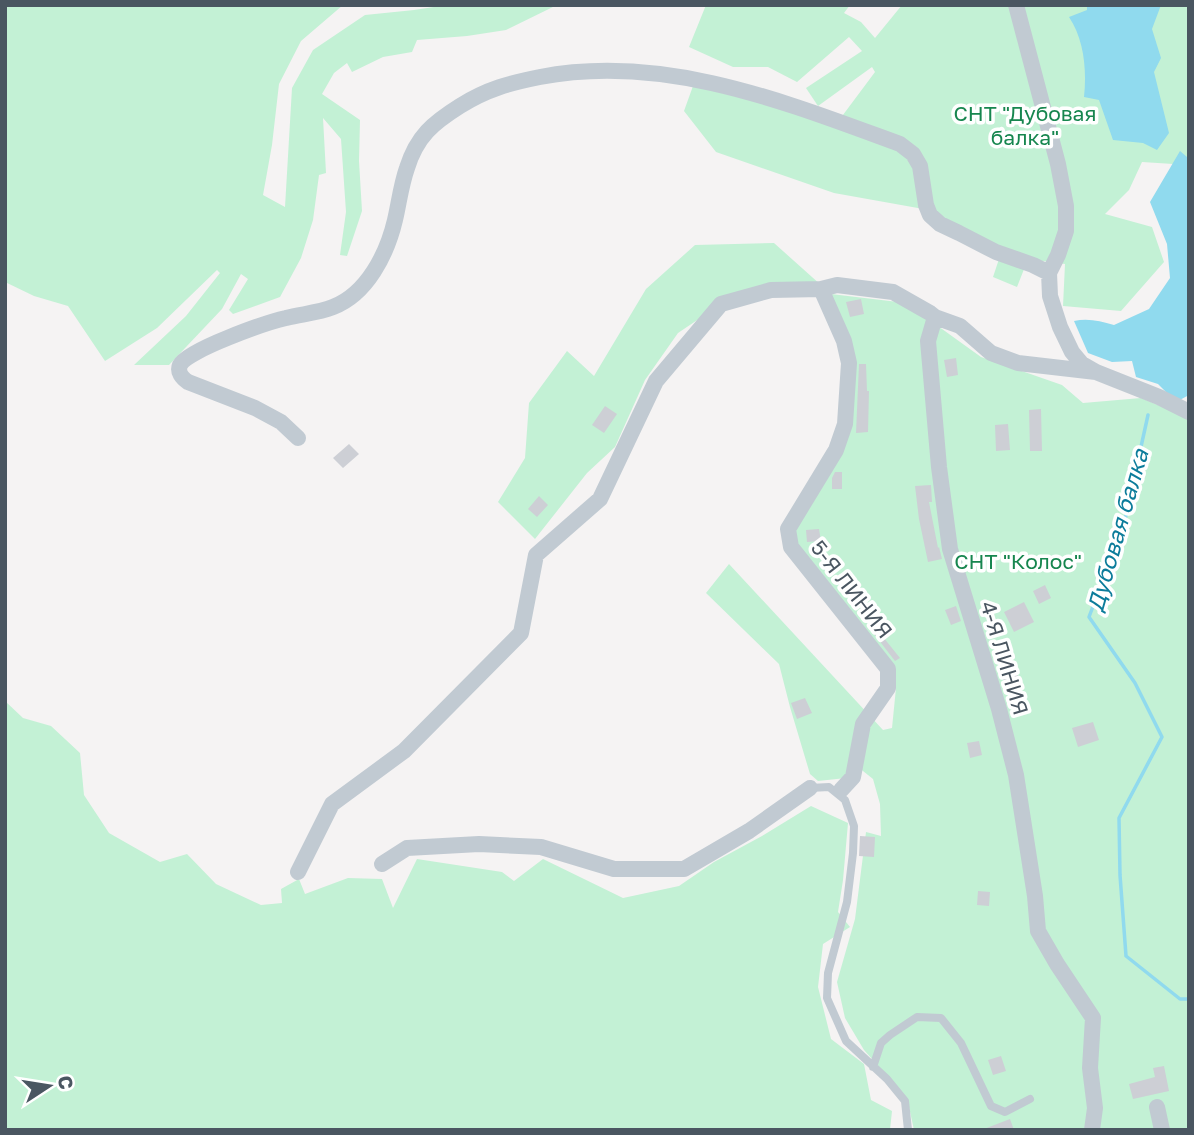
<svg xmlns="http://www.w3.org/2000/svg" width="1194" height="1135" viewBox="0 0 1194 1135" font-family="'Golos Text',sans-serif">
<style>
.green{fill:#c3f1d5}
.water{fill:#90daee}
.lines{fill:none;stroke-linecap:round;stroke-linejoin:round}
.stream{stroke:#90daee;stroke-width:3.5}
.building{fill:#cdcfd5}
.lane{stroke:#c1cad2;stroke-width:8}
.street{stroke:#c1cad2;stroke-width:16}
.labels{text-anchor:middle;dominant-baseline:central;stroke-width:7;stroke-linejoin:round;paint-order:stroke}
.park-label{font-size:21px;fill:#17864f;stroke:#fff}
.street-label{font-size:21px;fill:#4a5661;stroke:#fff}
.water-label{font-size:23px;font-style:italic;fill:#0c7c9b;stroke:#fff}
</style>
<rect width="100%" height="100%" fill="#f5f3f3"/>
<path class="green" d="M 5,5 L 343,5 L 301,41 L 279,84 L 272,145 L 263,195 L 285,207 L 292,88 L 313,50 L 365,15 L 414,10 L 447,5 L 557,5 L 506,30 L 467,36 L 417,40 L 412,52 L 383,57 L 352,72 L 347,63 L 334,73 L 322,94 L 360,120 L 359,161 L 362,211 L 347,256 L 340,255 L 346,212 L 341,139 L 323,118 L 326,173 L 319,175 L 313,220 L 301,258 L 280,297 L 233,314 L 229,310 L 248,279 L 241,274 L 222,309 L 169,365 L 134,365 L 186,316 L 220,273 L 217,270 L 157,328 L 105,361 L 68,306 L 34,296 L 5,282 Z
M 706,5 L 850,5 L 844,13 L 861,22 L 875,38 L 902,5 L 916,7 L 917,5 L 1189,5 L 1189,165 L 1142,162 L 1129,190 L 1105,214 L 1152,227 L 1164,262 L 1121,311 L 1063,306 L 1065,264 L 1028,259 L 1017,287 L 993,277 L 1002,250 L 929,210 L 834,193 L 716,152 L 684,111 L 693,86 L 746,97 L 834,127 L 875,72 L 872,67 L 818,106 L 806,88 L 862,51 L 849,37 L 797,82 L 768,67 L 733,67 L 689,47 Z
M 774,243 L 831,294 L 898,302 L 924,316 L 981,357 L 1062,385 L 1083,403 L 1141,398 L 1189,418 L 1189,1130 L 914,1130 L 907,1098 L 864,1050 L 845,1018 L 837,982 L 855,919 L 866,832 L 881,836 L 880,804 L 873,779 L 853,763 L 846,778 L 818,781 L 810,774 L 790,707 L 779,664 L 706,593 L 729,564 L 883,730 L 892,728 L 896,688 L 870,644 L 795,547 L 793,528 L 850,428 L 835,307 L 792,284 L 721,304 L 678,333 L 645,380 L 615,447 L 587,473 L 535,539 L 498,502 L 525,458 L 529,403 L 567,351 L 594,376 L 646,289 L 695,245 Z
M 5,701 L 23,718 L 51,726 L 80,753 L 84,795 L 109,833 L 160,862 L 187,854 L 216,884 L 261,905 L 282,903 L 281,889 L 299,879 L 305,894 L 348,878 L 382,879 L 393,908 L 417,859 L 502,872 L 514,881 L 543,859 L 623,898 L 679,886 L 714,862 L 762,836 L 811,806 L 848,823 L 843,880 L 838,912 L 850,927 L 823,944 L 818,987 L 831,1039 L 864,1064 L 871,1100 L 892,1111 L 890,1130 L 5,1130 Z"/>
<path class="water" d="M 1087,5 L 1161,5 L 1152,29 L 1161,58 L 1154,72 L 1169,133 L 1157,150 L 1143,143 L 1113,140 L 1099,100 L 1084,97 C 1087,70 1084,39 1069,17 L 1087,10 Z
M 1180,151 L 1187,157 L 1187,171 L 1189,177 L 1189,395 L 1176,402 L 1158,384 L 1136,377 L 1132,361 L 1112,362 L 1088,353 L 1074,321 C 1088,318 1100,321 1114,325 L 1149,309 L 1170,278 L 1167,244 L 1150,202 Z"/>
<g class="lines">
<path class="stream" d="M 1148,415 L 1124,524 L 1089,617 L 1135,683 L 1162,737 L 1119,818 L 1120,875 L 1126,956 L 1180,999 L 1189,999"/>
</g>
<path class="building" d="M 861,299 L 864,314 L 850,317 L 846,302 Z
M 956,358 L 958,375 L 947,377 L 944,360 Z
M 859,364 L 866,364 L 867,391 L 869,391 L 868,432 L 856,433 Z
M 605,406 L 617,414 L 604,433 L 592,425 Z
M 1041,409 L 1042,451 L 1030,451 L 1029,410 Z
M 1008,424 L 1010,450 L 996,451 L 995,425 Z
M 349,444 L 359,454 L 343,468 L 333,458 Z
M 835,472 L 842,472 L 842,489 L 832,489 L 832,478 Z
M 931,485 L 932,502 L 929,502 L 938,548 L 939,547 L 942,559 L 928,562 L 919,519 L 915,486 Z
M 539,496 L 548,505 L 537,517 L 528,509 Z
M 819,529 L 821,541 L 807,542 L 806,530 Z
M 1045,585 L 1051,598 L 1039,604 L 1033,591 Z
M 1024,602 L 1034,622 L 1014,632 L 1004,612 Z
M 956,606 L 961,621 L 951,625 L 945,610 Z
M 875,627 L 900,658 L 895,661 L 871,630 Z
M 1012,663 L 1020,680 L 1006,686 L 998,670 Z
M 805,698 L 812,713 L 797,719 L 791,703 Z
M 1093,722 L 1099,740 L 1078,747 L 1072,728 Z
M 979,741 L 982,755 L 970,758 L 967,743 Z
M 860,836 L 875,837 L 874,857 L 859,856 Z
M 978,891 L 990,892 L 989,906 L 977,905 Z
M 1001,1056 L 1006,1071 L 993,1075 L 988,1060 Z
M 1164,1066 L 1169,1091 L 1133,1099 L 1129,1084 L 1155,1077 L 1153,1068 Z
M 1010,1119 L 1014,1130 L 984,1130 L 984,1129 Z"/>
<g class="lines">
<path class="lane" d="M 810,788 L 829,787 L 845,800 L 854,826 L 853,853 L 847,902 L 828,973 L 827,998 L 846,1041 L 887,1079 L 905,1101 L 908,1130
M 873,1067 L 881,1043 L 890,1035 L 917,1017 L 941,1018 L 961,1043 L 991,1106 L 1005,1112 L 1030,1099"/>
<path class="street" d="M 1016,5 L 1058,164 L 1066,206 L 1066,231 L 1058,255 L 1049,273 L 1050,296 L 1060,327 L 1072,352 L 1082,364 L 1096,372 L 1159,397 L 1189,412
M 298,438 L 281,422 L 255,408 L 188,382 C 182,378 177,372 180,365 C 187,350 268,322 286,318 C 301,314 318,313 333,307 C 367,294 387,254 395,220 C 399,203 401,185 407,168 C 417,136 433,123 460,106 C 487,89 510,83 540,77 C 664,53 785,102 900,144 L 913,154 L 920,166 L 926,205 L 930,215 L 940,224 L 959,233 L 996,252 L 1033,265 L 1049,273
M 841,790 L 853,777 L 863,724 L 888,688 L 888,669 L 791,547 L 788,529 L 836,450 L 845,424 L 849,363 L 844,341 L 821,289 L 837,285 L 893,292 L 930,313 L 935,317
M 382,864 L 407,848 L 479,844 L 541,847 L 614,869 L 684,869 L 749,831 L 810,788
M 298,872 L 332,804 L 404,751 L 521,633 L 536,555 L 600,499 L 656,381 L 721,304 L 771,290 L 821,289
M 1157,1107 L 1162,1130
M 1092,1130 L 1095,1108 L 1090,1068 L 1093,1018 L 1057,964 L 1038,931 L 1035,896 L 1016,775 L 999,709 L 950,549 L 939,467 L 928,341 L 935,317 L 960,326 L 991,353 L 1018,363 L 1096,372"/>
</g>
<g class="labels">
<g class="park-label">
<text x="1025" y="113">СНТ "Дубовая<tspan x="1025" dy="24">балка"</tspan></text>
<text x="1018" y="561">СНТ "Колос"</text>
</g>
<g class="street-label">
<text transform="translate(852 589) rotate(52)">5-Я ЛИНИЯ</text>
<text transform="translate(1005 658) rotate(73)">4-Я ЛИНИЯ</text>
</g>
<g class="water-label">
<text transform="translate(1117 530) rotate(-74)">Дубовая балка</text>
</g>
</g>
<rect width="1194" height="1135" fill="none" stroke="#4a5661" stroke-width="14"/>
<g transform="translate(49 1086) rotate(78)" stroke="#ffffff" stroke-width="5" paint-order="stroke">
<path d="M0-5L12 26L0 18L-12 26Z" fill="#4a5661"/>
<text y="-10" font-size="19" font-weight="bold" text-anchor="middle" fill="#4a5661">С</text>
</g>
</svg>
